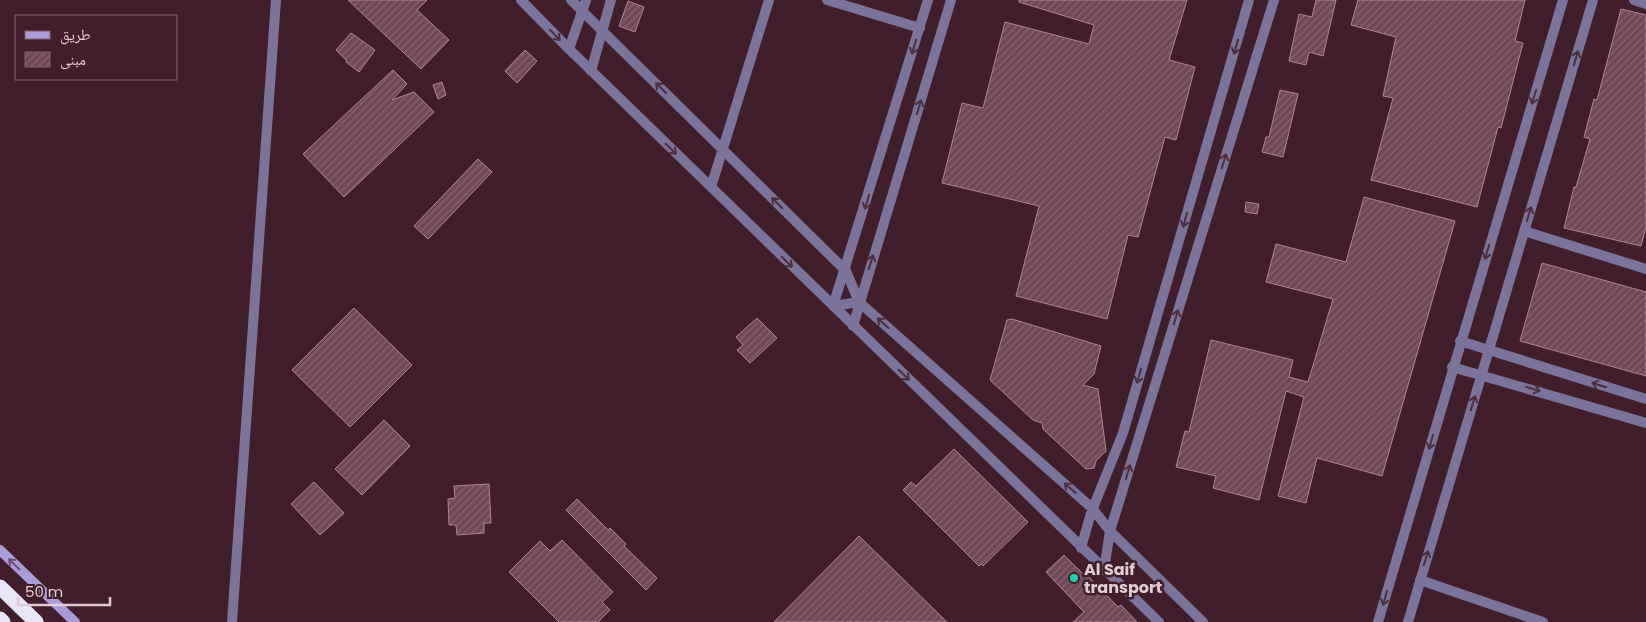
<svg xmlns="http://www.w3.org/2000/svg" width="1646" height="622" viewBox="0 0 1646 622" font-family="Poppins,'Noto Naskh Arabic',sans-serif">
<style>
.building{fill:url(#building-hatch);stroke:#b18595}
.lines{fill:none;stroke-linecap:round;stroke-linejoin:round}
.street{stroke:#7b739a;stroke-width:10}
.secondary{stroke:#aa9bd9;stroke-width:10}
.highway{stroke:#e8e5f8;stroke-width:15}
.oneway{stroke:#4d2f42}
.oneway2{stroke:#6b5071}
.poi-dot{fill:#19d5b2;stroke:#411e2c;stroke-width:2}
.labels{text-anchor:middle;dominant-baseline:central;stroke-width:5;stroke-linejoin:round;paint-order:stroke}
.poi-label{font-size:16px;font-weight:bold;fill:#e3cbd3;stroke:#411e2c;text-anchor:start}
</style>
<defs>
<pattern id="building-hatch" width="6" height="6" patternUnits="userSpaceOnUse" patternTransform="scale(1.25)"><rect width="6" height="6" fill="#704958"/><path d="M-1 1l2-2M0 6l6-6M5 7l2-2" fill="none" stroke="#84626f"/></pattern>
</defs>
<rect width="100%" height="100%" fill="#411e2c"/>
<path class="building" d="M 348,0 L 427,0 L 417,10 L 449,40 L 421,69 Z
M 1019,0 L 1187,0 L 1169,60 L 1195,67 L 1176,140 L 1165,137 L 1138,237 L 1128,235 L 1107,319 L 1016,296 L 1039,206 L 942,183 L 962,103 L 983,108 L 1005,22 L 1089,44 L 1094,25 L 1019,2 Z
M 1316,0 L 1336,0 L 1323,56 L 1309,52 L 1306,65 L 1289,61 L 1299,14 L 1312,17 Z
M 1358,0 L 1525,0 L 1515,41 L 1523,43 L 1501,128 L 1498,127 L 1477,207 L 1371,180 L 1393,98 L 1383,96 L 1396,37 L 1351,25 Z
M 628,1 L 644,7 L 635,32 L 619,26 Z
M 1621,9 L 1646,15 L 1646,227 L 1641,246 L 1564,228 L 1574,187 L 1576,187 L 1590,139 L 1584,137 L 1594,99 L 1597,100 Z
M 351,33 L 375,50 L 359,72 L 346,62 L 347,61 L 336,50 Z
M 525,50 L 537,61 L 517,83 L 505,71 Z
M 393,70 L 407,84 L 392,100 L 414,92 L 434,112 L 344,197 L 303,154 Z
M 442,82 L 446,95 L 438,99 L 433,85 Z
M 1280,90 L 1298,94 L 1283,157 L 1262,152 L 1266,137 L 1269,137 Z
M 478,159 L 492,172 L 428,239 L 414,226 Z
M 1364,197 L 1455,221 L 1382,476 L 1317,458 L 1306,503 L 1278,496 L 1304,397 L 1286,391 L 1259,500 L 1213,488 L 1216,476 L 1176,467 L 1185,431 L 1189,432 L 1211,340 L 1293,360 L 1289,377 L 1308,382 L 1333,299 L 1266,282 L 1276,244 L 1346,262 Z
M 1246,202 L 1259,204 L 1257,214 L 1245,212 Z
M 1542,263 L 1646,292 L 1646,376 L 1520,341 Z
M 354,308 L 412,365 L 350,427 L 292,370 Z
M 757,318 L 777,338 L 750,363 L 737,350 L 743,345 L 736,337 Z
M 1012,319 L 1101,346 L 1094,374 L 1083,385 L 1098,389 L 1106,451 L 1096,461 L 1094,468 L 1086,469 L 1043,429 L 1042,423 L 1033,420 L 990,380 L 1007,320 Z
M 384,420 L 410,446 L 362,495 L 335,469 Z
M 954,449 L 1028,522 L 983,566 L 981,564 L 979,566 L 903,490 L 911,482 L 916,486 Z
M 314,482 L 344,513 L 320,535 L 291,504 Z
M 489,484 L 491,523 L 484,523 L 484,533 L 457,535 L 456,525 L 449,525 L 448,499 L 455,498 L 454,486 Z
M 577,499 L 608,530 L 610,528 L 626,544 L 624,546 L 657,578 L 646,590 L 566,510 Z
M 859,536 L 947,622 L 774,622 Z
M 562,540 L 613,592 L 602,602 L 610,610 L 598,622 L 559,622 L 509,572 L 540,541 L 550,551 Z
M 1064,555 L 1086,577 L 1088,576 L 1118,607 L 1121,605 L 1137,622 L 1073,622 L 1084,612 L 1046,572 Z"/>
<g class="lines">
<path class="street" d="M 521,0 L 569,49 L 1159,622
M 571,0 L 846,271 L 859,302 L 1092,508 L 1110,531 L 1203,622
M 827,0 L 920,28
M 1634,0 L 1646,4
M 569,49 L 586,0
M 591,71 L 611,0
M 711,187 L 769,0
M 1524,231 L 1646,269
M 859,302 L 833,306 L 928,0
M 853,326 L 951,0
M 1460,341 L 1646,399
M 1452,367 L 1646,423
M 1081,548 L 1091,513 L 1123,433 L 1249,0
M 1104,570 L 1110,531 L 1274,0
M 1420,580 L 1543,622
M 232,622 L 276,0
M 1378,622 L 1563,0
M 1408,622 L 1593,0"/>
<path class="secondary" d="M 0,550 L 75,622"/>
<path class="highway" d="M 0,587 L 36,622
M 0,619 L 3,622"/>
</g>
<defs><path id="oneway-shaft" d="M-6 0H5M1.5-3L5.5 0L1.5 3" fill="none" stroke-width="1.6" stroke-linecap="round" stroke-linejoin="round" transform="scale(1.25)"/></defs>
<g class="oneway">
<use href="#oneway-shaft" transform="translate(555 35) rotate(46)"/>
<use href="#oneway-shaft" transform="translate(914 47) rotate(107)"/>
<use href="#oneway-shaft" transform="translate(1236 47) rotate(106)"/>
<use href="#oneway-shaft" transform="translate(1576 58) rotate(-73)"/>
<use href="#oneway-shaft" transform="translate(661 88) rotate(-135)"/>
<use href="#oneway-shaft" transform="translate(1534 97) rotate(107)"/>
<use href="#oneway-shaft" transform="translate(919 107) rotate(-73)"/>
<use href="#oneway-shaft" transform="translate(671 149) rotate(44)"/>
<use href="#oneway-shaft" transform="translate(1224 161) rotate(-73)"/>
<use href="#oneway-shaft" transform="translate(867 202) rotate(107)"/>
<use href="#oneway-shaft" transform="translate(777 203) rotate(-135)"/>
<use href="#oneway-shaft" transform="translate(1529 214) rotate(-73)"/>
<use href="#oneway-shaft" transform="translate(1185 220) rotate(106)"/>
<use href="#oneway-shaft" transform="translate(1487 252) rotate(107)"/>
<use href="#oneway-shaft" transform="translate(787 262) rotate(44)"/>
<use href="#oneway-shaft" transform="translate(871 262) rotate(-73)"/>
<use href="#oneway-shaft" transform="translate(1176 317) rotate(-73)"/>
<use href="#oneway-shaft" transform="translate(883 323) rotate(-139)"/>
<use href="#oneway-shaft" transform="translate(904 375) rotate(44)"/>
<use href="#oneway-shaft" transform="translate(1139 376) rotate(106)"/>
<use href="#oneway-shaft" transform="translate(1599 385) rotate(-163)"/>
<use href="#oneway-shaft" transform="translate(1533 389) rotate(17)"/>
<use href="#oneway-shaft" transform="translate(1473 403) rotate(-73)"/>
<use href="#oneway-shaft" transform="translate(1431 442) rotate(106)"/>
<use href="#oneway-shaft" transform="translate(1128 472) rotate(-73)"/>
<use href="#oneway-shaft" transform="translate(1070 488) rotate(-139)"/>
<use href="#oneway-shaft" transform="translate(1426 558) rotate(-73)"/>
<use href="#oneway-shaft" transform="translate(1385 598) rotate(106)"/>
</g>
<use class="oneway2" href="#oneway-shaft" transform="translate(14 564) rotate(-136)"/>
<circle class="poi-dot" cx="1074" cy="578" r="5"/>
<g class="labels">
<g class="poi-label">
<text x="1084" y="569">Al Saif<tspan x="1084" dy="18">transport</tspan></text>
</g>
</g>
<rect x="15" y="15" width="162" height="65" fill="#411e2c" stroke="#82636f"/>
<rect x="25" y="31" width="25" height="8" fill="#aa9bd9" stroke="#82636f"/>
<text x="60" y="40" font-size="15" fill="#e3cbd3">طريق</text>
<rect x="25" y="52" width="25" height="15" fill="url(#building-hatch)" stroke="#82636f"/>
<text x="60" y="65" font-size="15" fill="#e3cbd3">مبنى</text>
<path d="M18 597v8h92v-8" fill="none" stroke="#e3cbd3" stroke-width="2.5"/>
<text x="25" y="597" font-size="15" fill="#e3cbd3" stroke="#411e2c" stroke-width="4" paint-order="stroke">50 m</text>
</svg>
